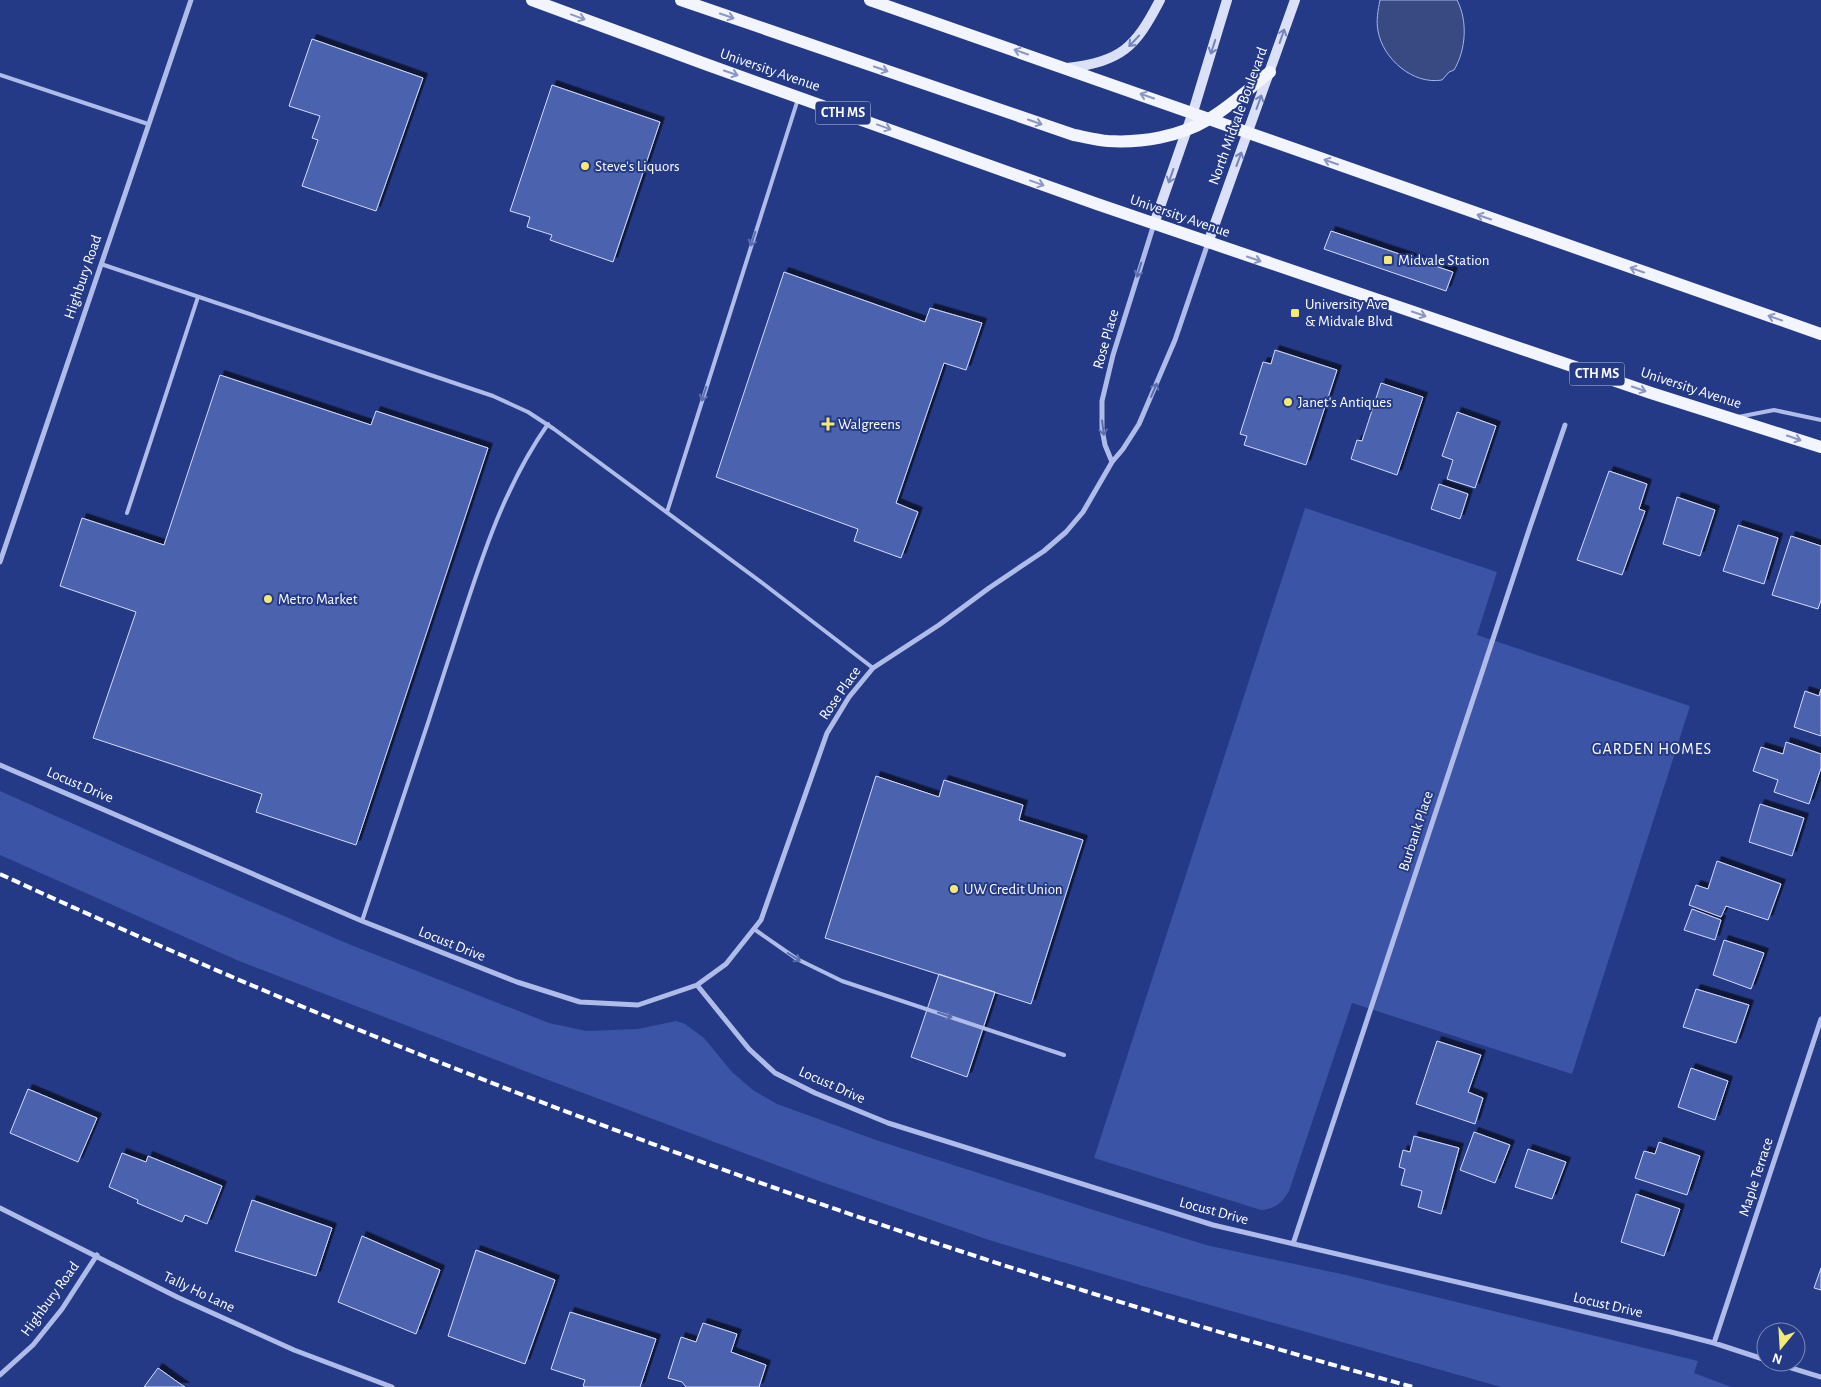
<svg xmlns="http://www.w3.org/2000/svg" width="1821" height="1387" viewBox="0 0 1821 1387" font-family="'Alegreya Sans',sans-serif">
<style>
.green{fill:#3b54a6}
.water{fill:#394982;stroke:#a3b5ea}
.building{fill:#4c63af;stroke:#d3dbf7;filter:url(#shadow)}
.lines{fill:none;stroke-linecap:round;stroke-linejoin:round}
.lane{stroke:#afbce9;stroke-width:4}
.street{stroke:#afbce9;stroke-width:5}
.secondary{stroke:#d9e0f7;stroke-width:10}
.primary{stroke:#f2f4fe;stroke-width:12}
.rail{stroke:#fff;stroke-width:4;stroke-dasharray:9 4;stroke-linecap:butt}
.oneway{stroke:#8b97c2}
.oneway2{stroke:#7585b9}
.oneway3{stroke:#5c6eae}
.poi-dot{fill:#f4ea72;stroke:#243a87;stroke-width:2}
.labels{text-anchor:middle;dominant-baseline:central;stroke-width:4;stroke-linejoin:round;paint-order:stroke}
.shield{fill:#243a87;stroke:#bdc4db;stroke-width:1}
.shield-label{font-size:14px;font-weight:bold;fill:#fff}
.street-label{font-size:15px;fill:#fff;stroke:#243a87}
.poi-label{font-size:15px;fill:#fff;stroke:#243a87;text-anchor:start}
.neighbourhood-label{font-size:16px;letter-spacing:1px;fill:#fff;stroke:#243a87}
</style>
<defs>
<filter id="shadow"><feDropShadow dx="4.5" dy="-4.5" stdDeviation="0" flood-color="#0009"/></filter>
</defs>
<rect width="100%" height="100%" fill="#243a87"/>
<path class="green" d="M 1305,508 L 1497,572 L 1477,635 L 1690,706 L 1572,1074 L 1352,1003 L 1289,1191 C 1282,1203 1275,1209 1261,1210 L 1094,1158 Z
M 0,791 L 125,847 L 346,943 L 549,1023 L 586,1031 L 638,1029 L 676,1021 L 685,1024 L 704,1038 L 732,1072 L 753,1090 L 777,1104 L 876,1140 L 1087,1208 L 1206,1245 L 1346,1275 L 1698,1361 L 1694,1373 L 1731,1387 L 1501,1387 L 1150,1288 L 992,1241 L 819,1181 L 543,1078 L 239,961 L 0,855 Z"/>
<path class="water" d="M 1380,0 L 1457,0 C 1468,21 1466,50 1454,70 L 1449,72 L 1442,80 C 1413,85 1383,59 1378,31 C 1376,21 1378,10 1380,0 Z"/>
<path class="building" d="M 312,39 L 423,78 L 376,211 L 302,186 L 318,140 L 312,138 L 320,116 L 289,106 Z
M 552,85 L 660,122 L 613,262 L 550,240 L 552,235 L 527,227 L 530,217 L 510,211 Z
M 1331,231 L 1453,272 L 1446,291 L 1324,249 Z
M 784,272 L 925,322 L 930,308 L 982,323 L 966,370 L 944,363 L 896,503 L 918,512 L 901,558 L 854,541 L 858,529 L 716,477 Z
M 1275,350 L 1337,370 L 1306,465 L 1244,445 L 1247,436 L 1240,434 L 1263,362 L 1271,364 Z
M 220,375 L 371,425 L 376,411 L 488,448 L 356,845 L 256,812 L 262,794 L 93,738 L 136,612 L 60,586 L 82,518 L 164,545 Z
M 1381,383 L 1423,397 L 1397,475 L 1351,459 L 1357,440 L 1362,441 Z
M 1457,412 L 1496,426 L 1475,488 L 1447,479 L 1453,460 L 1442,456 Z
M 1609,471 L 1647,484 L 1639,509 L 1645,511 L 1622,575 L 1577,560 Z
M 1439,484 L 1468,494 L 1460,519 L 1431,509 Z
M 1677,497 L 1715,510 L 1700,556 L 1663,544 Z
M 1738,525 L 1778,538 L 1764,584 L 1723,571 Z
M 1791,536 L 1821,546 L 1821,600 L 1818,609 L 1772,595 Z
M 1821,689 L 1821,736 L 1794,727 L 1805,691 L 1819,696 Z
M 1786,742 L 1821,754 L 1821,768 L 1809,804 L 1774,792 L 1778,780 L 1753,771 L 1761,747 L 1783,754 Z
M 876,776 L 939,797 L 944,780 L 1023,805 L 1019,820 L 1083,840 L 1031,1004 L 825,938 Z
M 1760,804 L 1804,818 L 1792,856 L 1749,842 Z
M 1717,861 L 1781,884 L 1768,920 L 1726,906 L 1721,917 L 1689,905 L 1696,885 L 1708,889 Z
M 1692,909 L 1721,920 L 1715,940 L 1684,930 Z
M 1724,940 L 1764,953 L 1751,989 L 1713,975 Z
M 939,974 L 995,992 L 967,1077 L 911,1057 Z
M 1696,989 L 1749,1005 L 1736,1043 L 1683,1027 Z
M 1437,1041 L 1481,1055 L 1468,1092 L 1483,1098 L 1475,1124 L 1416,1104 Z
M 1691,1068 L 1728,1081 L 1715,1120 L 1678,1107 Z
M 28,1089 L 97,1118 L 78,1162 L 10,1133 Z
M 1474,1132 L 1510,1145 L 1495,1183 L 1460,1170 Z
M 1414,1136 L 1459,1148 L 1441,1214 L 1418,1207 L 1422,1191 L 1401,1185 L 1405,1169 L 1399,1167 L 1403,1150 L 1410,1152 Z
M 1659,1142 L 1700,1156 L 1687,1195 L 1635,1178 L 1644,1151 L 1655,1154 Z
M 1528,1149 L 1566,1162 L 1552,1199 L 1515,1187 Z
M 122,1153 L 146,1162 L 148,1156 L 222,1186 L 207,1224 L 185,1215 L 182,1222 L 137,1203 L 138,1200 L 109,1187 Z
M 1636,1194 L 1680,1209 L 1664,1256 L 1621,1242 Z
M 252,1200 L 332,1228 L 316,1276 L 235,1251 Z
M 362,1236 L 440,1270 L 416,1334 L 338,1302 Z
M 476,1250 L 555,1280 L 525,1364 L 448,1336 Z
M 1821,1268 L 1821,1290 L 1814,1288 Z
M 570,1312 L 656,1339 L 640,1387 L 585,1387 L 583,1386 L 585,1380 L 551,1369 Z
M 703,1323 L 737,1334 L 731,1352 L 766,1365 L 759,1387 L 686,1387 L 682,1382 L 668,1378 L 681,1337 L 696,1342 Z
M 158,1368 L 179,1383 L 185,1387 L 144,1387 Z"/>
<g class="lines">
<path class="lane" d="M 0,75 L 148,124
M 101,264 L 493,396 L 528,412 L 554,429 L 765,585 L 873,668
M 1738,417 L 1774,410 L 1821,420
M 667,512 L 798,99
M 127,513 L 198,297
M 362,921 C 391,835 420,748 448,661 C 475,580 498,495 548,424
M 754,929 L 797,959 L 842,981 L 1064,1055"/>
<path class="street" d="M 1112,462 L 1105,445 L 1102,429 L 1102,401 L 1113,355 L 1154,224
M 0,562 L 191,0
M 0,765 L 362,921 L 517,982 L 580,1002 L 638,1005 L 697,985 L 726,964 L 761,920 L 827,733 L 849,697 L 873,668 L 939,625 L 989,588 L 1044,551 L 1066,532 L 1083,512 L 1112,462 L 1123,449 L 1139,424 L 1175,340 L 1208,243
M 697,985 L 749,1049 L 775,1073 L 815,1093 L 888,1123 L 1213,1225 L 1671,1332 L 1714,1343 L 1766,1360
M 0,1208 L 177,1297 L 294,1350 L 392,1387
M 1293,1244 L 1530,527 L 1565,425
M 1714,1343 L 1821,1019
M 1772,1362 L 1821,1377
M 0,1375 L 33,1345 L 62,1309 L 97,1255"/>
<path class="secondary" d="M 1067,68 C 1122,61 1135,48 1160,0
M 1154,224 L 1193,112 L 1227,0
M 1208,243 L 1295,0"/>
<path class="primary" d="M 532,0 L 708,65 L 1097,204 L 1651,393 L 1821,447
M 681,0 L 1074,135 C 1085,137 1097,140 1108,141 C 1142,143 1179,137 1209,119 C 1231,106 1250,88 1270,72
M 870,0 L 1821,334"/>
<path class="rail" d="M 0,874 C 456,1084 929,1255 1413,1387"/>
</g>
<defs><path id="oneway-shaft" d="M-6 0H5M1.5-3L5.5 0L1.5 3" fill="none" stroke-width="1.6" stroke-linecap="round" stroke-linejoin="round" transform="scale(1.25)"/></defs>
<g class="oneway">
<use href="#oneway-shaft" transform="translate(727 16) rotate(19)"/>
<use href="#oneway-shaft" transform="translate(578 17) rotate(20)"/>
<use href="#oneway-shaft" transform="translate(1021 52) rotate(-161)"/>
<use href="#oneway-shaft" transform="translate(881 69) rotate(19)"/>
<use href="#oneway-shaft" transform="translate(731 73) rotate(19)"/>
<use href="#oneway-shaft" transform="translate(1147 96) rotate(-161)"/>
<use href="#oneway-shaft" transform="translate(1035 122) rotate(19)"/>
<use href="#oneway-shaft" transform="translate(884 127) rotate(20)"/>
<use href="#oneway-shaft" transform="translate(1331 162) rotate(-161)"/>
<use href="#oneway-shaft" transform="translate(1037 183) rotate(20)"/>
<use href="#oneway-shaft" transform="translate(1484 217) rotate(-161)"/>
<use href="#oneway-shaft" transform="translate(1254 259) rotate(19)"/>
<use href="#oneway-shaft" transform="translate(1637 270) rotate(-161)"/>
<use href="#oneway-shaft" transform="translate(1419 314) rotate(19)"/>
<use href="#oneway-shaft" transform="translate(1775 318) rotate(-161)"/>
<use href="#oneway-shaft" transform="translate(1639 389) rotate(19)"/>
<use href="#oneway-shaft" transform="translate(1794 438) rotate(19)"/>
</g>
<g class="oneway2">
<use href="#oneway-shaft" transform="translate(1282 36) rotate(-71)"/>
<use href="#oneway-shaft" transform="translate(1134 41) rotate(133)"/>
<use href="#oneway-shaft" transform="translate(1213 47) rotate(108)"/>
<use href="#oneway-shaft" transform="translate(1259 102) rotate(-70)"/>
<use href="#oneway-shaft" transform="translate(1239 159) rotate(-70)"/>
<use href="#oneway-shaft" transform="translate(1171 176) rotate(109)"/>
</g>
<g class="oneway3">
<use href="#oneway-shaft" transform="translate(753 239) rotate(108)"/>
<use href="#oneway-shaft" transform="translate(1139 270) rotate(107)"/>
<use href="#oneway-shaft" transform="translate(1154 390) rotate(-67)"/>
<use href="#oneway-shaft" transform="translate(704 394) rotate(108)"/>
<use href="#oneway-shaft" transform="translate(1103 428) rotate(83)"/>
<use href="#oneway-shaft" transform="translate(794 957) rotate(32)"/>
<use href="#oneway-shaft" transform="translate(945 1015) rotate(19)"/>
</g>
<g class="poi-dot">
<circle cx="585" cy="166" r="5"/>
<rect x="1383" y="255" width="10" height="10" rx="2.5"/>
<rect x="1290" y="308" width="10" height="10" rx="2.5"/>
<circle cx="1288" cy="402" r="5"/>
<path d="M825.5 416.5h5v5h5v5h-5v5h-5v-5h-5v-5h5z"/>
<circle cx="268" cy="599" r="5"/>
<circle cx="954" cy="889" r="5"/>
</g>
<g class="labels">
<g class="shield">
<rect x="815.5" y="101.5" width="55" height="23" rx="4"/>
<rect x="1569.5" y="362.5" width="55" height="23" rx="4"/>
</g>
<g class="shield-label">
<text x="843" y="113">CTH MS</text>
<text x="1597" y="374">CTH MS</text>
</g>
<g class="street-label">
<text transform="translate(770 70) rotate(19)">University Avenue</text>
<text transform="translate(1238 116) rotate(-70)">North Midvale Boulevard</text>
<text transform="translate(1180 216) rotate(19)">University Avenue</text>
<text transform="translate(83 277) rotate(-71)">Highbury Road</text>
<text transform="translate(1106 339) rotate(-74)">Rose Place</text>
<text transform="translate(1691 388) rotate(18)">University Avenue</text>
<text transform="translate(840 693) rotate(-55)">Rose Place</text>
<text transform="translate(80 785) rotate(23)">Locust Drive</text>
<text transform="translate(1416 831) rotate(-72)">Burbank Place</text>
<text transform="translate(452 944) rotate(22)">Locust Drive</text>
<text transform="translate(832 1085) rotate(24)">Locust Drive</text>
<text transform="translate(1756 1177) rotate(-72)">Maple Terrace</text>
<text transform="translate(1214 1211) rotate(15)">Locust Drive</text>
<text transform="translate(199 1292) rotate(25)">Tally Ho Lane</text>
<text transform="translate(50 1299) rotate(-54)">Highbury Road</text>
<text transform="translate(1608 1305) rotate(13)">Locust Drive</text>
</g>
<g class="poi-label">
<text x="595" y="166">Steve's Liquors</text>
<text x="1398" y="260">Midvale Station</text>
<text x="1305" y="304">University Ave<tspan x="1305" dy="17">&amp; Midvale Blvd</tspan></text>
<text x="1298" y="402">Janet's Antiques</text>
<text x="838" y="424">Walgreens</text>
<text x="278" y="599">Metro Market</text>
<text x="964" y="889">UW Credit Union</text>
</g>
<g class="neighbourhood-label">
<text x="1652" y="749">GARDEN HOMES</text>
</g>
</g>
<g transform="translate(1781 1347) rotate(198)"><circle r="24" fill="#243a87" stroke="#7c89b7"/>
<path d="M0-4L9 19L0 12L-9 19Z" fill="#f4ea72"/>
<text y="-8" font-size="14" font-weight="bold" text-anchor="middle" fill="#ffffff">N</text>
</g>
</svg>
